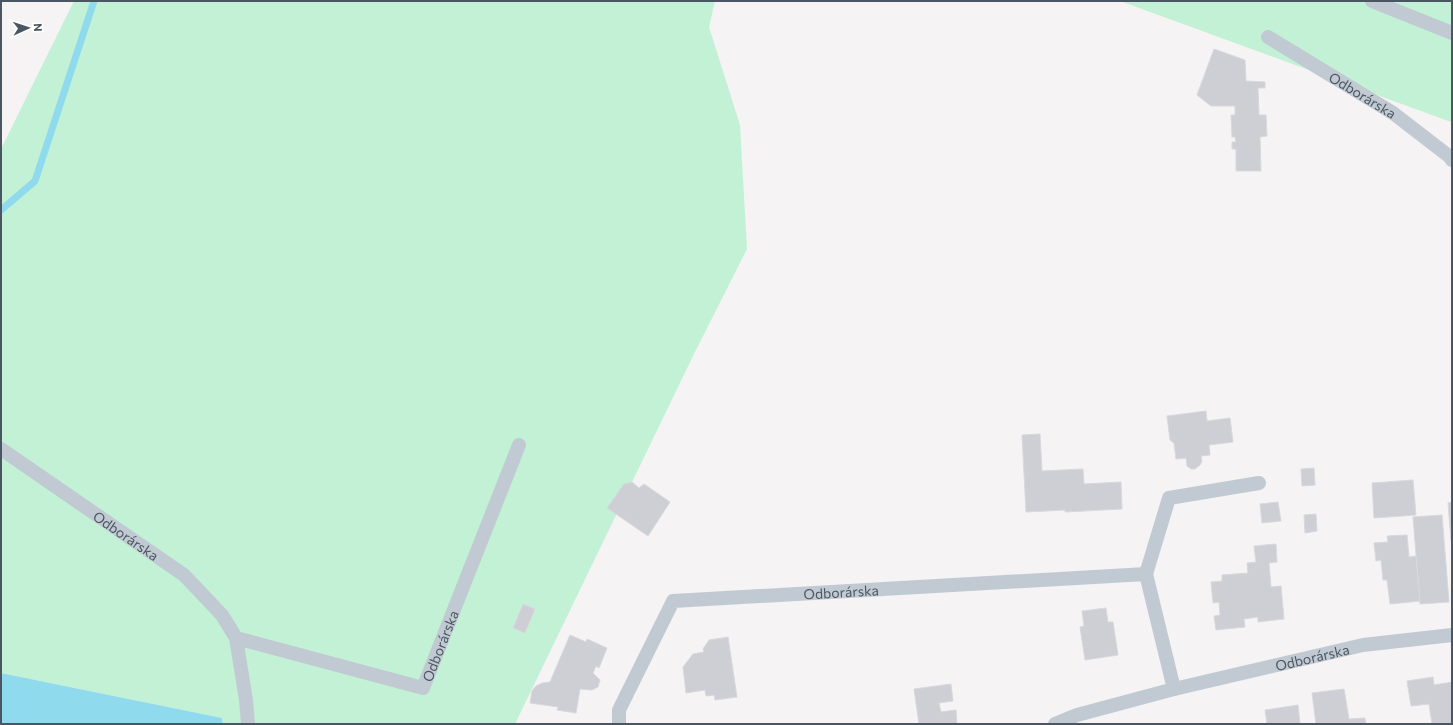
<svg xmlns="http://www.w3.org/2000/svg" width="1453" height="725" viewBox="0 0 1453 725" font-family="Commissioner,sans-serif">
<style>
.green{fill:#c3f1d5}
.water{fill:#90daee}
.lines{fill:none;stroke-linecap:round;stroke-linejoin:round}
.stream{stroke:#90daee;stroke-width:7}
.building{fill:#cdcfd5;stroke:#d7d9de}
.lane{stroke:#c1cad2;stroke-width:14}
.labels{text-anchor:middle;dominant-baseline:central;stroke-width:4;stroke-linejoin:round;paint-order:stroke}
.street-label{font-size:14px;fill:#4a5661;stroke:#fff}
</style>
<rect width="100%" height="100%" fill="#f5f3f3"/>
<path class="green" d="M 74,1 L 715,1 L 709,27 L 740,125 L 747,249 L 694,354 L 515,724 L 223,724 L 222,718 L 1,673 L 1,149 Z
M 1120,1 L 1452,1 L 1452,122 L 1451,122 Z"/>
<path class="water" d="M 1,673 L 222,718 L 223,724 L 1,724 Z"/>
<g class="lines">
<path class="stream" d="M 1,210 L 35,181 L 94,1"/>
</g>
<path class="building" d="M 1214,49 L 1245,60 L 1246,81 L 1265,82 L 1265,88 L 1258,88 L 1259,115 L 1266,115 L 1267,136 L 1260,137 L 1261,171 L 1236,171 L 1236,149 L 1232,149 L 1232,142 L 1236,142 L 1235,137 L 1232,137 L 1231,115 L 1235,115 L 1235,106 L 1211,106 L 1197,95 Z
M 1206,411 L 1207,421 L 1230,418 L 1233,442 L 1209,445 L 1210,455 L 1201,456 L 1202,461 L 1200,465 L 1195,469 L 1191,469 L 1187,466 L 1186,458 L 1176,459 L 1174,443 L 1170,440 L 1167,416 Z
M 1040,434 L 1042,471 L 1083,469 L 1084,484 L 1121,482 L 1122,509 L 1065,512 L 1065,510 L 1026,512 L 1022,435 Z
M 1314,468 L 1315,485 L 1302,486 L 1301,469 Z
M 1413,480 L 1416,515 L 1374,518 L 1372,483 Z
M 632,482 L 639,488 L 644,484 L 670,502 L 648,536 L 607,508 L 624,484 Z
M 1278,502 L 1281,521 L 1262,523 L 1260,504 Z
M 1452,502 L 1452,541 L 1451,541 L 1448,503 Z
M 1316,514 L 1317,531 L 1305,533 L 1304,515 Z
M 1442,515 L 1449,602 L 1420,604 L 1413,517 Z
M 1407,535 L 1409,557 L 1416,556 L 1420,601 L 1390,604 L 1387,580 L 1383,580 L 1381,560 L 1376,561 L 1374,543 L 1388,542 L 1387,536 Z
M 1276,544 L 1277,562 L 1269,563 L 1271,587 L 1281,586 L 1284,619 L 1258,622 L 1258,617 L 1244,619 L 1245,627 L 1216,630 L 1214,616 L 1220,615 L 1219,602 L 1213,603 L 1211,582 L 1222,581 L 1222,575 L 1248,573 L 1247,563 L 1256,562 L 1254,546 Z
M 523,604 L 535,609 L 525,633 L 513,628 Z
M 1106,608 L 1108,622 L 1113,622 L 1118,655 L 1085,660 L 1080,627 L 1084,626 L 1082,611 Z
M 570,635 L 586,642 L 587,639 L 607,648 L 599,668 L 596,666 L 593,673 L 600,680 L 598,687 L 592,690 L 580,689 L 576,713 L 557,710 L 558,707 L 530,703 L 532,691 L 536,686 L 542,683 L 550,682 Z
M 728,637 L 737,697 L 715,700 L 714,695 L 706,696 L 705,690 L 686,693 L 683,667 L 693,654 L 704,652 L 703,649 L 709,640 Z
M 1433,677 L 1434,685 L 1452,682 L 1452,724 L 1432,724 L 1429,704 L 1411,706 L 1407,681 Z
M 951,684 L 953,701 L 939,703 L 941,712 L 956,710 L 957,724 L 919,724 L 914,689 Z
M 1344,689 L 1349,719 L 1365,718 L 1366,724 L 1316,724 L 1312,693 Z
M 1298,705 L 1300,724 L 1267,724 L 1265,710 Z"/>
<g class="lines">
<g class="lane">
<path d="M 1372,1 L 1452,33"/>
<path id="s1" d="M 1268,37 L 1393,113 L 1450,157 L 1452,160"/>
<path id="s2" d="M 1,449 L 184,575 L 222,615 L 236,638 L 246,700 L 248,724"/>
<path d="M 1146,574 L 1169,498 L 1259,483"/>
<path id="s3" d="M 236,638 L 423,688 L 519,445"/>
<path id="s4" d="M 619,724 L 619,710 L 673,601 L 1146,574 L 1174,689"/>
<path id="s5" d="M 1055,724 L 1077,715 L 1174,689 L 1363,645 L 1452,635"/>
</g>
</g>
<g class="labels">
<g class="street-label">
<text stroke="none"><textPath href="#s1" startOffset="111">Odborárska</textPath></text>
<text stroke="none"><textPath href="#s2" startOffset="152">Odborárska</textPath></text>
<text stroke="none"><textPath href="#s4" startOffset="304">Odborárska</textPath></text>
<text stroke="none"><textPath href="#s3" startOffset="239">Odborárska</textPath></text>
<text stroke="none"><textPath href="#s5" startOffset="266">Odborárska</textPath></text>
</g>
</g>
<rect width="1453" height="725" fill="none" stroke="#4a5661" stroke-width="4"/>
<g transform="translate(28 28) rotate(87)" stroke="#ffffff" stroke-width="3" paint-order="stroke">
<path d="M0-3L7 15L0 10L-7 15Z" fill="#4a5661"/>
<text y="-6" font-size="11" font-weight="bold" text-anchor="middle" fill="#4a5661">N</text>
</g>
</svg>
